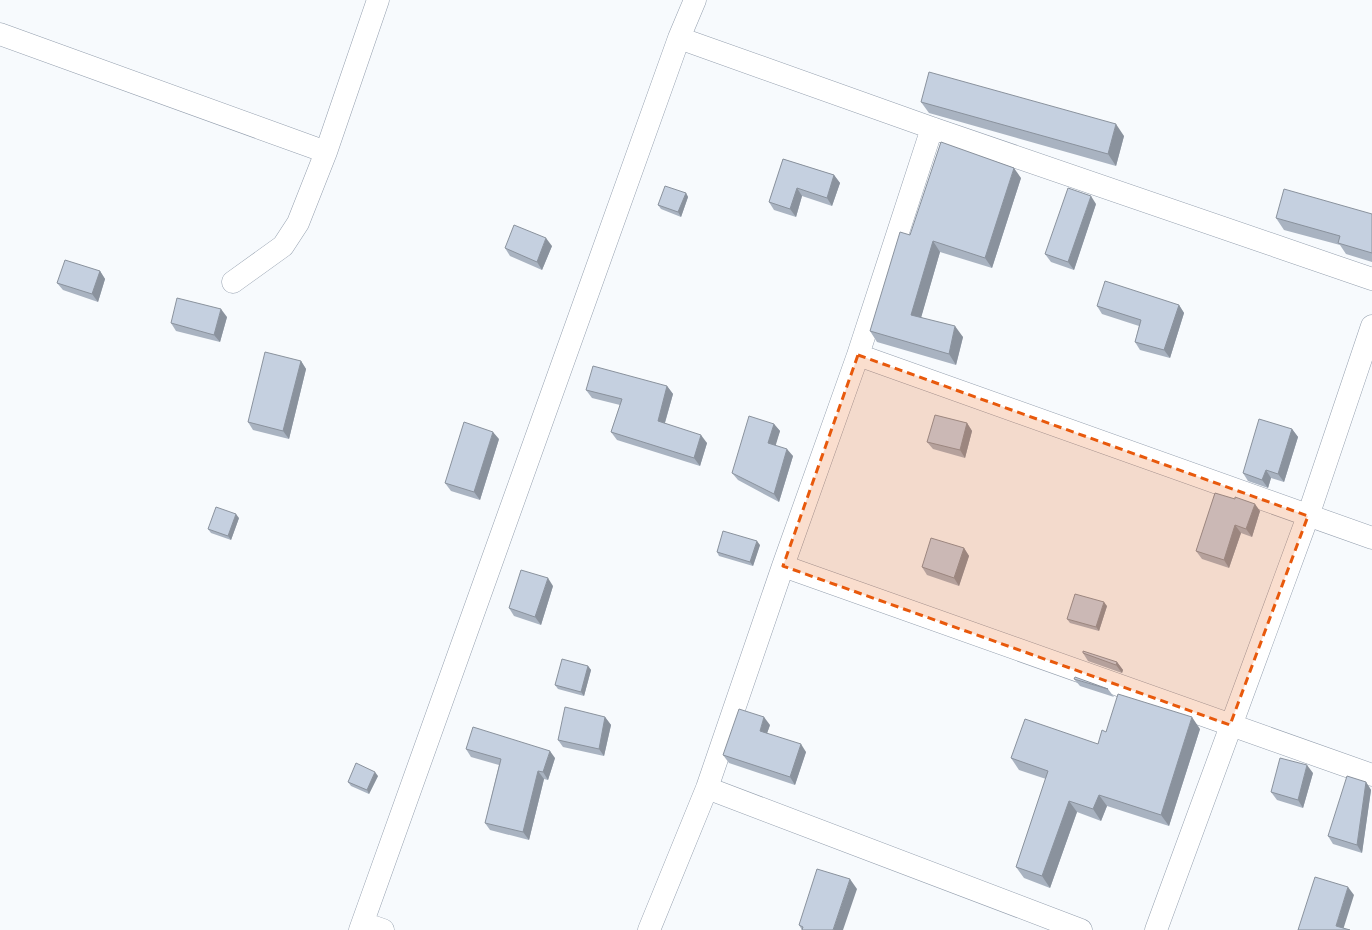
<svg xmlns="http://www.w3.org/2000/svg" width="1372" height="930" viewBox="0 0 1372 930" font-family="'Alegreya Sans',sans-serif">
<style>
.lines{fill:none;stroke-linecap:round;stroke-linejoin:round}
.minor-casing{stroke:#949fae;stroke-width:23}
.minor{stroke:#fff;stroke-width:22}
.wall{fill:#a9b3c1}
.shaded-wall{fill:#8a929d}
.building{fill:#c5d0e0;stroke:#8a929d}
.marked{fill:#e8590c;fill-opacity:0.2;stroke:#e8590c;stroke-width:3;stroke-dasharray:8 5;stroke-linejoin:round}
</style>
<rect width="100%" height="100%" fill="#f7fafd"/>
<g class="lines">
<g class="minor-casing">
<path id="minor" d="M 0,34 L 326,152
M 679,38 L 932,128 L 1372,279
M 233,282 L 283,246 L 298,223 L 326,152 L 378,0
M 858,355 L 1372,538
M 783,566 L 1372,775
M 707,788 L 1081,930
M 363,923 L 383,930
M 360,930 L 679,38 L 695,0
M 649,930 L 707,788 L 783,566 L 858,355 L 932,128
M 1156,930 L 1308,516 L 1372,326"/>
</g>
<use href="#minor" class="minor"/>
</g>
<path class="wall" d="M 921,102 L 1124,136 L 1116,166 L 929,113 Z
M 783,159 L 834,175 L 840,183 L 832,206 L 802,196 L 796,217 L 774,210 L 769,202 Z
M 1021,178 L 992,268 L 940,252 L 921,317 L 963,337 L 956,365 L 877,342 L 870,331 L 910,235 Z
M 686,193 L 688,197 L 681,217 L 661,209 L 658,205 Z
M 1096,204 L 1074,270 L 1051,262 L 1045,254 Z
M 1372,214 L 1372,262 L 1346,254 L 1340,245 L 1284,230 L 1276,218 Z
M 552,246 L 542,270 L 510,256 L 505,248 Z
M 100,271 L 105,279 L 98,302 L 63,290 L 57,283 Z
M 1179,305 L 1184,313 L 1170,358 L 1140,350 L 1135,342 L 1139,326 L 1102,314 L 1097,306 Z
M 227,317 L 220,342 L 176,331 L 171,323 Z
M 301,361 L 306,369 L 289,439 L 253,430 L 248,422 Z
M 667,386 L 673,394 L 665,423 L 707,443 L 700,466 L 617,440 L 611,432 L 620,405 L 592,398 L 586,390 Z
M 967,423 L 972,431 L 965,458 L 933,449 L 927,442 Z
M 774,424 L 780,431 L 775,445 L 793,456 L 779,502 L 738,480 L 732,473 Z
M 1292,429 L 1298,437 L 1284,482 L 1271,478 L 1268,488 L 1248,481 L 1243,473 Z
M 499,439 L 480,500 L 451,491 L 445,483 Z
M 1215,493 L 1260,511 L 1252,537 L 1241,533 L 1229,568 L 1202,559 L 1196,551 Z
M 239,518 L 231,540 L 211,533 L 208,529 Z
M 760,545 L 753,566 L 719,556 L 717,552 Z
M 964,548 L 969,556 L 959,586 L 927,575 L 922,567 Z
M 553,586 L 541,625 L 514,616 L 509,608 Z
M 1107,606 L 1099,631 L 1070,623 L 1067,619 Z
M 1083,653 L 1117,662 L 1123,670 L 1122,673 L 1088,661 Z
M 588,666 L 591,670 L 584,696 L 558,689 L 555,685 Z
M 1074,679 L 1108,689 L 1114,697 L 1080,686 Z
M 605,717 L 611,725 L 604,756 L 563,747 L 558,740 Z
M 770,725 L 767,733 L 806,752 L 795,785 L 729,763 L 723,755 Z
M 1200,729 L 1169,826 L 1107,806 L 1101,821 L 1077,812 L 1050,888 L 1024,878 L 1016,867 L 1046,779 L 1019,770 L 1011,758 L 1098,744 L 1106,732 Z
M 466,749 L 555,758 L 548,780 L 544,779 L 529,840 L 490,830 L 485,823 L 499,765 L 471,757 Z
M 1313,773 L 1303,808 L 1277,800 L 1271,792 Z
M 378,776 L 369,794 L 351,786 L 348,782 Z
M 1366,782 L 1371,790 L 1362,853 L 1333,844 L 1328,836 Z
M 857,889 L 802,930 L 799,925 Z"/>
<path class="shaded-wall" d="M 1116,124 L 1124,136 L 1116,166 L 1108,154 Z
M 1014,168 L 1021,178 L 992,268 L 985,258 Z
M 834,175 L 840,183 L 832,206 L 827,198 Z
M 797,188 L 802,196 L 796,217 L 790,209 Z
M 686,193 L 688,197 L 681,217 L 678,212 Z
M 1091,196 L 1096,204 L 1074,270 L 1068,262 Z
M 546,238 L 552,246 L 542,270 L 537,262 Z
M 933,241 L 940,252 L 919,325 L 911,315 Z
M 100,271 L 105,279 L 98,302 L 92,294 Z
M 1179,305 L 1184,313 L 1170,358 L 1164,350 Z
M 221,309 L 227,317 L 220,342 L 214,335 Z
M 955,326 L 963,337 L 956,365 L 949,354 Z
M 301,361 L 306,369 L 289,439 L 283,431 Z
M 667,386 L 673,394 L 663,429 L 658,421 Z
M 967,423 L 972,431 L 965,458 L 960,450 Z
M 774,424 L 780,431 L 774,451 L 768,443 Z
M 1292,429 L 1298,437 L 1284,482 L 1278,474 Z
M 493,432 L 499,439 L 480,500 L 474,492 Z
M 701,435 L 707,443 L 700,466 L 694,458 Z
M 787,449 L 793,456 L 779,502 L 774,494 Z
M 1266,470 L 1271,478 L 1268,488 L 1262,480 Z
M 1255,504 L 1260,511 L 1252,537 L 1246,529 Z
M 236,514 L 239,518 L 231,540 L 228,536 Z
M 1235,525 L 1241,533 L 1229,568 L 1224,560 Z
M 757,541 L 760,545 L 753,566 L 750,562 Z
M 964,548 L 969,556 L 959,586 L 954,578 Z
M 548,578 L 553,586 L 541,625 L 535,617 Z
M 1104,602 L 1107,606 L 1099,631 L 1096,627 Z
M 1117,662 L 1123,670 L 1122,673 L 1116,665 Z
M 588,666 L 591,670 L 584,696 L 581,692 Z
M 605,717 L 611,725 L 604,756 L 599,749 Z
M 764,717 L 770,725 L 765,739 L 760,731 Z
M 1192,717 L 1200,729 L 1169,826 L 1161,815 Z
M 801,744 L 806,752 L 795,785 L 790,777 Z
M 550,751 L 555,758 L 548,780 L 543,772 Z
M 1307,765 L 1313,773 L 1303,808 L 1298,800 Z
M 538,771 L 544,779 L 529,840 L 523,832 Z
M 375,772 L 378,776 L 369,794 L 367,790 Z
M 1366,782 L 1371,790 L 1362,853 L 1357,845 Z
M 1099,795 L 1107,806 L 1101,821 L 1093,809 Z
M 1069,801 L 1077,812 L 1050,888 L 1042,876 Z
M 850,879 L 857,889 L 843,930 L 833,930 Z
M 1348,887 L 1354,895 L 1343,930 L 1336,926 Z"/>
<path class="building" d="M 929,72 L 1116,124 L 1108,154 L 921,102 Z
M 941,142 L 1014,168 L 985,258 L 933,241 L 911,315 L 955,326 L 949,354 L 870,331 L 900,232 L 910,235 Z
M 783,159 L 834,175 L 827,198 L 797,188 L 790,209 L 769,202 Z
M 665,186 L 686,193 L 678,212 L 658,205 Z
M 1068,188 L 1091,196 L 1068,262 L 1045,254 Z
M 1284,189 L 1372,214 L 1372,253 L 1338,243 L 1340,236 L 1276,218 Z
M 514,225 L 546,238 L 537,262 L 505,248 Z
M 65,260 L 100,271 L 92,294 L 57,283 Z
M 1105,281 L 1179,305 L 1164,350 L 1135,342 L 1141,320 L 1097,306 Z
M 177,298 L 221,309 L 214,335 L 171,323 Z
M 265,352 L 301,361 L 283,431 L 248,422 Z
M 593,366 L 667,386 L 658,421 L 701,435 L 694,458 L 611,432 L 622,399 L 586,390 Z
M 935,415 L 967,423 L 960,450 L 927,442 Z
M 749,416 L 774,424 L 768,443 L 787,449 L 774,494 L 732,473 Z
M 1259,419 L 1292,429 L 1278,474 L 1266,470 L 1262,480 L 1243,473 Z
M 464,422 L 493,432 L 474,492 L 445,483 Z
M 1215,493 L 1235,499 L 1235,497 L 1255,504 L 1246,529 L 1235,525 L 1224,560 L 1196,551 Z
M 216,507 L 236,514 L 228,536 L 208,529 Z
M 723,531 L 757,541 L 750,562 L 717,552 Z
M 931,538 L 964,548 L 954,578 L 922,567 Z
M 521,570 L 548,578 L 535,617 L 509,608 Z
M 1075,594 L 1104,602 L 1096,627 L 1067,619 Z
M 1083,651 L 1117,662 L 1116,665 L 1083,653 Z
M 562,659 L 588,666 L 581,692 L 555,685 Z
M 1075,677 L 1108,689 L 1074,679 Z
M 1118,694 L 1192,717 L 1161,815 L 1099,795 L 1093,809 L 1069,801 L 1042,876 L 1016,867 L 1048,771 L 1011,758 L 1025,719 L 1098,744 L 1102,730 L 1106,732 Z
M 565,707 L 605,717 L 599,749 L 558,740 Z
M 739,709 L 764,717 L 760,731 L 801,744 L 790,777 L 723,755 Z
M 473,727 L 550,751 L 543,772 L 538,771 L 523,832 L 485,823 L 501,759 L 466,749 Z
M 1280,758 L 1307,765 L 1298,800 L 1271,792 Z
M 356,763 L 375,772 L 367,790 L 348,782 Z
M 1347,776 L 1366,782 L 1357,845 L 1328,836 Z
M 817,869 L 850,879 L 833,930 L 802,930 L 803,927 L 799,925 Z
M 1315,877 L 1348,887 L 1336,926 L 1350,930 L 1298,930 Z"/>
<path class="marked" d="M 858,355 L 1308,516 L 1230,725 L 783,566 Z"/>
</svg>
